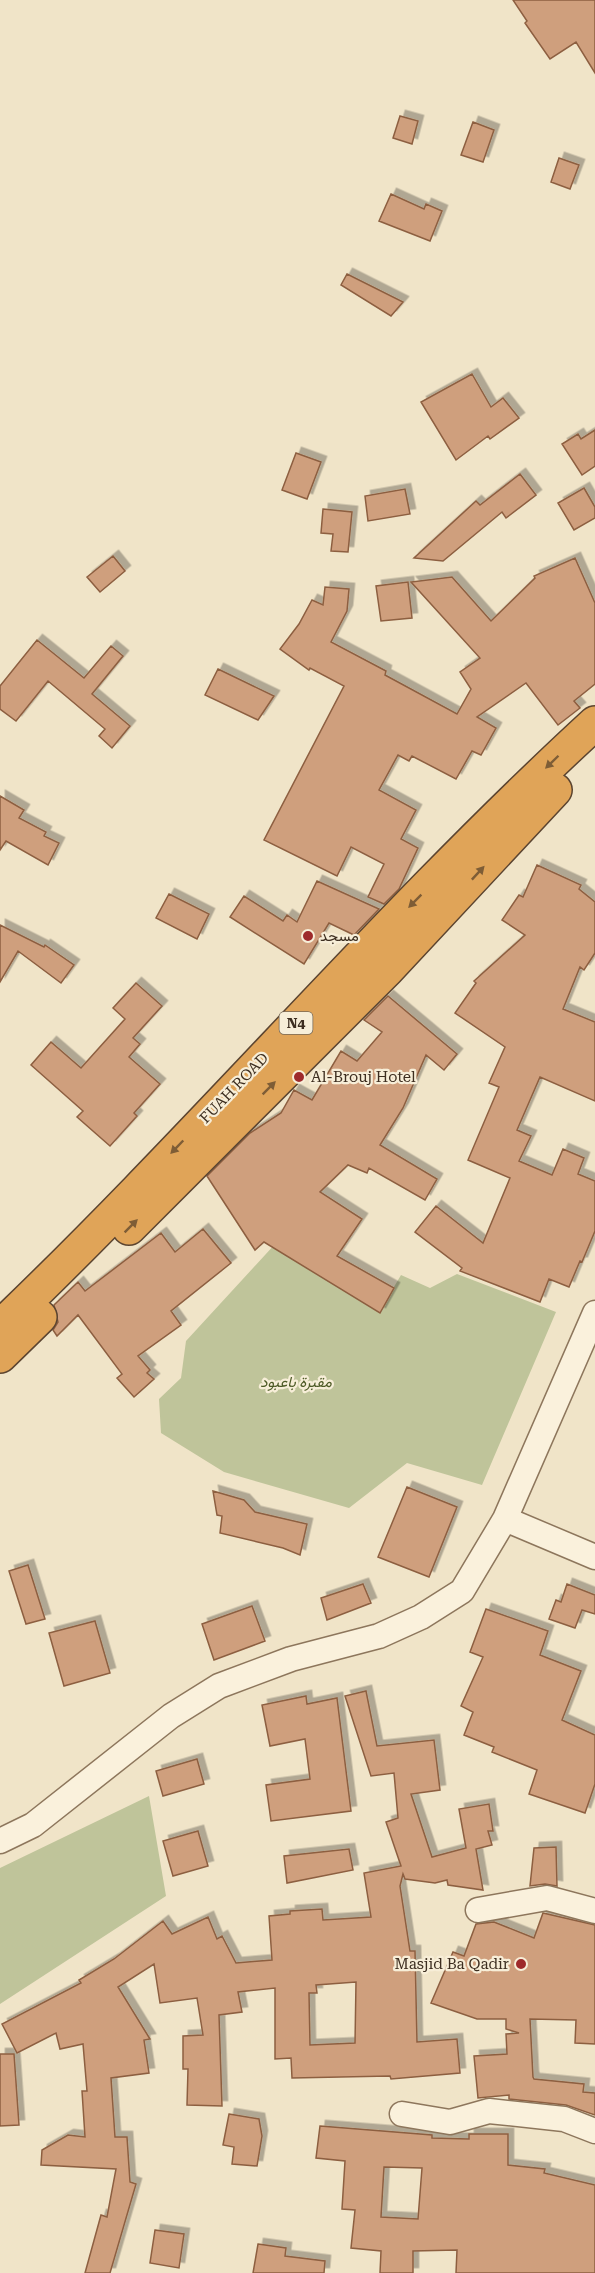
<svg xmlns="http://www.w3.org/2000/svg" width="595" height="2273" viewBox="0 0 595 2273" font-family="'Roboto Serif',Vazirmatn,serif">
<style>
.cemetery{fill:#bfc49a}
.building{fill:#cf9f7d;stroke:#8d5f41;stroke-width:1.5;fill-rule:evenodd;filter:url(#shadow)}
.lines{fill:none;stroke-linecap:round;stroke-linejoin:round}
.minor-casing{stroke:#8d765c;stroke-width:27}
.highway-casing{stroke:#5b4430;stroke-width:36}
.minor{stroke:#faf1dc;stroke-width:24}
.highway{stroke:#e0a458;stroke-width:33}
.oneway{fill:#7e5d36}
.poi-dot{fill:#9e2a2b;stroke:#f7eed8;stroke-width:2}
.labels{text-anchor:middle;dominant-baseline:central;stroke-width:4.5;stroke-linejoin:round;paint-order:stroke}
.shield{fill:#f7eed8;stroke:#756857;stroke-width:1.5}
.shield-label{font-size:14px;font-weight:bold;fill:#3d2e20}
.poi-label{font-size:15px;fill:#3d2e20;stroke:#f7eed8;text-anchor:start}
.street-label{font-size:15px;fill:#3d2e20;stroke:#f7eed8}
.park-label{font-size:15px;font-style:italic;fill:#4d5a26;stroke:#f7eed8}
</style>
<defs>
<filter id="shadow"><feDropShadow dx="5.5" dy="-5.5" stdDeviation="0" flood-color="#0004"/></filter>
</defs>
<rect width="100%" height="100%" fill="#f0e4c8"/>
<path class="cemetery" d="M 276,1243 L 381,1309 L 401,1275 L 430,1288 L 457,1274 L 556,1312 L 482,1485 L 407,1463 L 349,1508 L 224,1472 L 161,1433 L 159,1399 L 181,1378 L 186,1341 Z
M 149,1796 L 166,1896 L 0,2004 L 0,1868 Z"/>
<path class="building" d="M 513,0 L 595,0 L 595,73 L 576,42 L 550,59 L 525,23 L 527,21 Z
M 400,116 L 418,121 L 412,144 L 393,138 Z
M 473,122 L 494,130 L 483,162 L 461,155 Z
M 559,158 L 579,165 L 570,189 L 551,182 Z
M 391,194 L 424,209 L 426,204 L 442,211 L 430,241 L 379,221 Z
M 347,274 L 403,302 L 391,316 L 341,285 Z
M 472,374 L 491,407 L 503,398 L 519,418 L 490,439 L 488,436 L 456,460 L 421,402 Z
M 595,430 L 595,466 L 582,475 L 562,444 L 578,434 L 581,439 Z
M 296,453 L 321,462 L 307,499 L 282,490 Z
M 520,474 L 536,495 L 506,518 L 502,512 L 443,561 L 414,558 L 476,501 L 480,505 Z
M 584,488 L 595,507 L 595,518 L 574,530 L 558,503 Z
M 405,489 L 410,514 L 368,521 L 365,496 Z
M 323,509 L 352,512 L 348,552 L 331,551 L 333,534 L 321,533 Z
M 113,556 L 125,571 L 100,592 L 87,577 Z
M 575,558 L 595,603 L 595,684 L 574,701 L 580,708 L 558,725 L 526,683 L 477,717 L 496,728 L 481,755 L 472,751 L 456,779 L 412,756 L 409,761 L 398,755 L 379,790 L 416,810 L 401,839 L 418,848 L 399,889 L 384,904 L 368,897 L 384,864 L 351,847 L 337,876 L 264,840 L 344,686 L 310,668 L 309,670 L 280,649 L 299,624 L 312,600 L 323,605 L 325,587 L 349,589 L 347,611 L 331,642 L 386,671 L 385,675 L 457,714 L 471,689 L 460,672 L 480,658 L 411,582 L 452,577 L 491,621 L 535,578 L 534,576 Z
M 408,582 L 412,618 L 381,621 L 376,586 Z
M 37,640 L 84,678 L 111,646 L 123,656 L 92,694 L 130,726 L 112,748 L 99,736 L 105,729 L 48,681 L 16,721 L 0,709 L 0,686 Z
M 218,669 L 274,696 L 258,720 L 205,695 Z
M 0,796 L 24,810 L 19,818 L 46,832 L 44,836 L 59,843 L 48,865 L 6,841 L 0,850 Z
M 537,865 L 581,885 L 579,889 L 595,902 L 595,953 L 584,970 L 580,967 L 563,1009 L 595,1022 L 595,1101 L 540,1077 L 517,1130 L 531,1136 L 519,1161 L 552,1175 L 563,1149 L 584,1158 L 578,1174 L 595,1181 L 595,1231 L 582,1262 L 580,1261 L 569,1287 L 549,1279 L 540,1302 L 460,1271 L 462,1268 L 415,1232 L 436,1206 L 483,1243 L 510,1178 L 468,1160 L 499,1087 L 489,1083 L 505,1047 L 455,1013 L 476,983 L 474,981 L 525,935 L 502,920 L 519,895 L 523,897 Z
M 317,881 L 379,909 L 354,935 L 329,923 L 304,964 L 230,917 L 244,896 L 283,921 L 287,915 L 297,922 Z
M 169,894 L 209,914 L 197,939 L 156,918 Z
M 0,925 L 44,947 L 45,945 L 74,965 L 61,983 L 18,951 L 0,982 Z
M 136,983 L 162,1006 L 133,1038 L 140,1044 L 129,1057 L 160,1084 L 134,1113 L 137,1116 L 110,1146 L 77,1117 L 83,1111 L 31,1065 L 51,1042 L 81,1068 L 125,1019 L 113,1008 Z
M 388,996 L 457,1054 L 444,1070 L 426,1055 L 403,1108 L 380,1145 L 437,1179 L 425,1200 L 369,1168 L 367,1173 L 348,1165 L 320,1192 L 362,1219 L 337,1256 L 394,1288 L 380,1313 L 264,1242 L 255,1250 L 207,1176 L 250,1133 L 281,1113 L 294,1090 L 312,1100 L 341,1051 L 357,1061 L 382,1032 L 364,1020 Z
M 203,1229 L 231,1263 L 171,1311 L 181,1325 L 138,1356 L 150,1370 L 147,1373 L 154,1379 L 134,1397 L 117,1378 L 122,1374 L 78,1315 L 57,1336 L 53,1330 L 58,1322 L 54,1305 L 78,1282 L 85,1291 L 161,1233 L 175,1252 Z
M 407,1487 L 457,1507 L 429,1577 L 378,1557 Z
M 213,1491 L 244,1500 L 255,1512 L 307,1524 L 300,1555 L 283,1548 L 220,1533 L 222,1516 L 217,1515 Z
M 28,1565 L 45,1619 L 26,1624 L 9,1571 Z
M 363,1584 L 371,1603 L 327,1620 L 321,1598 Z
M 567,1584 L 595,1595 L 595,1614 L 582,1610 L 575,1628 L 549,1619 L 556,1600 L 561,1602 Z
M 252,1606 L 265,1641 L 214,1660 L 202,1624 Z
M 486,1609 L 548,1631 L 540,1655 L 581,1671 L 562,1720 L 595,1735 L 595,1784 L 585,1813 L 529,1794 L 537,1770 L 492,1752 L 494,1747 L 464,1735 L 473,1712 L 461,1706 L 483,1657 L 470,1652 Z
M 95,1621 L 110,1673 L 64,1686 L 49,1633 Z
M 366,1691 L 377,1746 L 434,1740 L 440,1790 L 411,1794 L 432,1857 L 466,1848 L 459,1809 L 489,1804 L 493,1831 L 488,1831 L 492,1845 L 476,1849 L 483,1890 L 448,1885 L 447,1880 L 435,1883 L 405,1879 L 403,1874 L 400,1886 L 410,1951 L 415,1951 L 417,2042 L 457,2039 L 460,2073 L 391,2079 L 390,2076 L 292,2078 L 291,2058 L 275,2059 L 275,1988 L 238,1992 L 242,2012 L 219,2015 L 222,2106 L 187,2105 L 188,2069 L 183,2069 L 183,2036 L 203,2035 L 197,1998 L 160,2003 L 154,1964 L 118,1987 L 150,2039 L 144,2040 L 149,2073 L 111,2078 L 115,2137 L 127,2137 L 130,2182 L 136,2184 L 110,2273 L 85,2273 L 101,2215 L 107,2217 L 116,2169 L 41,2165 L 42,2150 L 68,2135 L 85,2137 L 82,2091 L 87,2091 L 83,2044 L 60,2049 L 56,2033 L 17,2053 L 2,2024 L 81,1983 L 79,1980 L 114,1959 L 163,1921 L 172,1934 L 208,1917 L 217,1939 L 222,1936 L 236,1963 L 272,1960 L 269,1916 L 290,1914 L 290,1911 L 322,1909 L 323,1920 L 371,1917 L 364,1873 L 401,1866 L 386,1822 L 398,1818 L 394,1773 L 371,1776 L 345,1696 ZM 356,1982 L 355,2043 L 310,2045 L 309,1993 L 317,1993 L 316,1985 Z
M 306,1696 L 307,1704 L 337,1698 L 351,1811 L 271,1821 L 266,1785 L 310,1779 L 305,1739 L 270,1746 L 262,1705 Z
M 197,1759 L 204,1784 L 163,1796 L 156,1771 Z
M 198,1831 L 208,1866 L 173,1876 L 163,1841 Z
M 556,1847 L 557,1886 L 545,1884 L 530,1886 L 534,1848 Z
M 349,1849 L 353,1870 L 287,1883 L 284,1856 Z
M 543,1913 L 595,1925 L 595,2044 L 575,2043 L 576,2020 L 530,2019 L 533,2077 L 534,2079 L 584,2084 L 583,2092 L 595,2093 L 595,2115 L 566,2105 L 509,2099 L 509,2095 L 478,2098 L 474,2056 L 507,2054 L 506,2034 L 519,2033 L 506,2029 L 506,2019 L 477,2019 L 431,2003 L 453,1952 L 464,1956 L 476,1924 L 494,1922 L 534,1938 Z
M 0,2054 L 14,2054 L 19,2125 L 0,2126 Z
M 229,2114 L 259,2119 L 262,2136 L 257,2166 L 232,2164 L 234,2147 L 223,2145 Z
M 320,2126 L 432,2135 L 432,2138 L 469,2139 L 469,2134 L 508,2134 L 508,2165 L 545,2169 L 544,2173 L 595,2185 L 595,2273 L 456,2273 L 457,2250 L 413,2251 L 413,2273 L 380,2273 L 381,2251 L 351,2248 L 355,2210 L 342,2209 L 345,2161 L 316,2158 ZM 384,2167 L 422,2168 L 418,2219 L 381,2217 Z
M 155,2230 L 184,2234 L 179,2268 L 150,2263 Z
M 258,2244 L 286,2248 L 285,2256 L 325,2261 L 324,2273 L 253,2273 Z"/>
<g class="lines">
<g class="minor-casing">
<path id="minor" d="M 505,1519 L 595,1557
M 0,1841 L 33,1825 L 171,1716 L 219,1686 L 291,1659 L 379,1636 L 421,1617 L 462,1591 L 505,1519 L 595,1313
M 478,1910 L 547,1898 L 595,1911
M 402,2114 L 450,2122 L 489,2111 L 564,2119 L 595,2131"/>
</g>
<g class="highway-casing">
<path id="highway" d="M 129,1228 L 388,969 L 555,790
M 0,1327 C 204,1132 387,914 595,723
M 0,1356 L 40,1317"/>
</g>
<use href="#minor" class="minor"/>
<use href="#highway" class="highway"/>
</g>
<defs><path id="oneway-solid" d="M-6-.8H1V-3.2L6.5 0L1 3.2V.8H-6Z" transform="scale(1.5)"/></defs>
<g class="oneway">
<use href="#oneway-solid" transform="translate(552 762) rotate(136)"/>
<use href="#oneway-solid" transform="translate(478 873) rotate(-47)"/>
<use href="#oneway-solid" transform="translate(415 901) rotate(135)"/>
<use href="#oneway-solid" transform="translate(269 1088) rotate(-45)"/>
<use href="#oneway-solid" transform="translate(177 1147) rotate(134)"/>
<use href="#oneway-solid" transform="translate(131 1226) rotate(-45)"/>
</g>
<g class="poi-dot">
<circle cx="308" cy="936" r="6"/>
<circle cx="299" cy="1077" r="6"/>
<circle cx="521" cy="1964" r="6"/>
</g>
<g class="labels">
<rect class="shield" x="279.5" y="1012" width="33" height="22" rx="4.5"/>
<g class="shield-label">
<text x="296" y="1023">N4</text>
</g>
<g class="poi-label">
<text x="320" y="936">مسجد</text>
<text x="311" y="1077">Al-Brouj Hotel</text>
<text x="509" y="1964" text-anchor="end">Masjid Ba Qadir</text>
</g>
<g class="street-label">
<text transform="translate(234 1088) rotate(-46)">FUAH ROAD</text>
</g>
<g class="park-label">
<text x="296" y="1382">مقبرة باعبود</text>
</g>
</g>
</svg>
